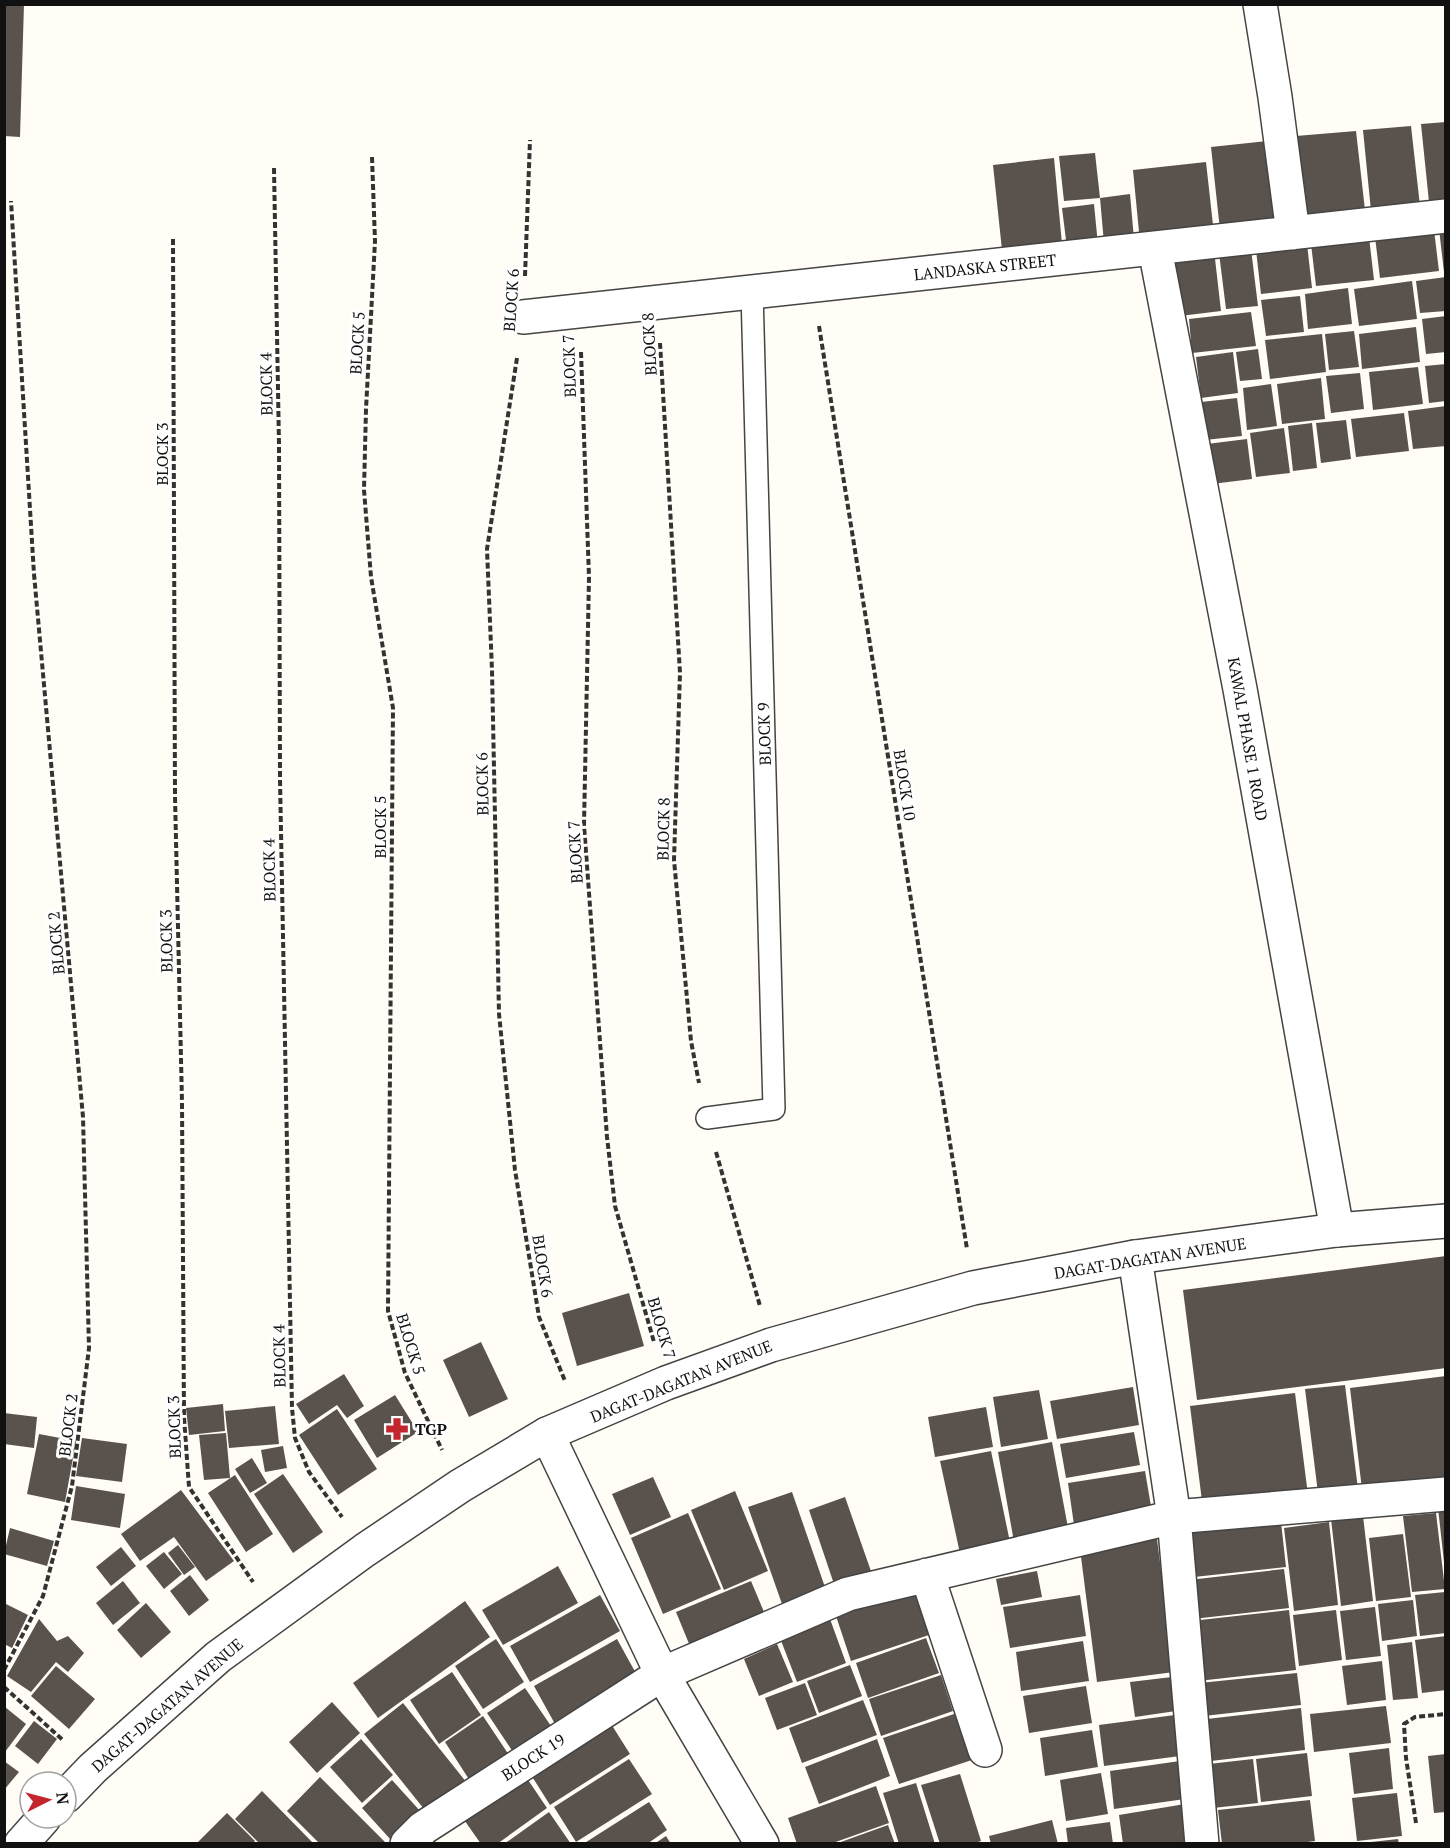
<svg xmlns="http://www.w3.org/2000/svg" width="1450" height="1848" viewBox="0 0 1450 1848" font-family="'PT Serif',serif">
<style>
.building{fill:#5a524d}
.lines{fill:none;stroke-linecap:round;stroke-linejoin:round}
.service-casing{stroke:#444;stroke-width:24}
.minor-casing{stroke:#444;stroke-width:36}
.tertiary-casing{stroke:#444;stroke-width:36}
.path{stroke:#333;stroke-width:4;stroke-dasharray:6 3;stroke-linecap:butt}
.service{stroke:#fff;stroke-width:21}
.minor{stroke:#fff;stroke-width:33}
.tertiary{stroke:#fff;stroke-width:33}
.labels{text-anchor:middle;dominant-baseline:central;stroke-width:6;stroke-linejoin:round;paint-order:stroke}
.street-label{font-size:16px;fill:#111;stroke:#fff}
.poi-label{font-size:16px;font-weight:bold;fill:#111;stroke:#fff;text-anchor:start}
</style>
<rect width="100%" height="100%" fill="#fffdf5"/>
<path class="building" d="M 4,4 L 24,4 L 20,137 L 4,136 Z
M 1446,122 L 1446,200 L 1429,202 L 1421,124 Z
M 1411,126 L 1420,206 L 1371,211 L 1363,130 Z
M 1356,131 L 1365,210 L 1293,218 L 1284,137 Z
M 1277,140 L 1285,223 L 1220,230 L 1211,147 Z
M 1095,153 L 1100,198 L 1064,201 L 1059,156 Z
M 1054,158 L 1062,244 L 1002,250 L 993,165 Z
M 1206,162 L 1214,234 L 1140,242 L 1133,170 Z
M 1130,194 L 1134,239 L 1104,243 L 1100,198 Z
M 1094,204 L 1098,245 L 1067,248 L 1062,208 Z
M 1446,228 L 1446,272 L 1444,272 L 1439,229 Z
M 1434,230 L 1439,271 L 1380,278 L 1375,237 Z
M 1369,237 L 1374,280 L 1316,286 L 1311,244 Z
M 1307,244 L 1312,288 L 1261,294 L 1256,250 Z
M 1251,249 L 1258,306 L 1226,309 L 1219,253 Z
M 1214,250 L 1221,311 L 1180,316 L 1173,255 Z
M 1446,277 L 1446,311 L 1420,313 L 1416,281 Z
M 1412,281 L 1417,319 L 1359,326 L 1354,289 Z
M 1348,288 L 1352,324 L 1308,329 L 1305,294 Z
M 1300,296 L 1304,332 L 1266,336 L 1261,300 Z
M 1251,312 L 1256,346 L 1192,353 L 1189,319 Z
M 1446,316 L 1446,352 L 1426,354 L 1422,319 Z
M 1416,327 L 1420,362 L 1362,369 L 1359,334 Z
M 1354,331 L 1359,367 L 1329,370 L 1325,334 Z
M 1322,334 L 1326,372 L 1270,379 L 1265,340 Z
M 1258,349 L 1262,379 L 1240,381 L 1236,352 Z
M 1233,352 L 1238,393 L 1201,398 L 1196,357 Z
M 1446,364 L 1446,401 L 1429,403 L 1425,366 Z
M 1418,367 L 1423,404 L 1373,410 L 1369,372 Z
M 1360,373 L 1364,409 L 1331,413 L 1326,376 Z
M 1321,378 L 1325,419 L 1282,424 L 1277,384 Z
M 1271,384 L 1277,426 L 1247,430 L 1243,388 Z
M 1237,398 L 1242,436 L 1205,440 L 1201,402 Z
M 1446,406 L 1446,446 L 1413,449 L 1408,411 Z
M 1404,413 L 1409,451 L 1356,457 L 1351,419 Z
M 1346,420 L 1351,459 L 1321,463 L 1316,423 Z
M 1312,423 L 1317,468 L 1293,471 L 1288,426 Z
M 1284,428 L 1290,473 L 1256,477 L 1250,433 Z
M 1247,439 L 1252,479 L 1212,484 L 1207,444 Z
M 1446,1256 L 1446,1368 L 1197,1400 L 1183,1290 Z
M 629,1293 L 644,1346 L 577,1366 L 562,1313 Z
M 481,1342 L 508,1399 L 469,1417 L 443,1360 Z
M 344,1374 L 364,1406 L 347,1418 L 337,1405 L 309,1424 L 296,1404 Z
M 1446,1376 L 1446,1488 L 1363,1498 L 1350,1388 Z
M 1345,1385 L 1358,1489 L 1318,1493 L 1305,1389 Z
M 1133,1387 L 1139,1425 L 1057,1439 L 1050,1401 Z
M 1039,1390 L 1048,1439 L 1001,1447 L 993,1397 Z
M 1295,1393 L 1308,1495 L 1203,1509 L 1190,1406 Z
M 395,1395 L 418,1432 L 377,1458 L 354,1420 Z
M 223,1404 L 225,1431 L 189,1435 L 186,1408 Z
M 275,1406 L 279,1444 L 229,1448 L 225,1411 Z
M 986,1407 L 993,1447 L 935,1457 L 928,1417 Z
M 337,1409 L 377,1469 L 338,1495 L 299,1435 Z
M 4,1413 L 37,1417 L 34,1448 L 4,1444 Z
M 1134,1432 L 1140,1465 L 1066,1478 L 1060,1444 Z
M 226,1433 L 230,1478 L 204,1480 L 199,1435 Z
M 39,1434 L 76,1441 L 65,1502 L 27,1494 Z
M 82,1438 L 127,1444 L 122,1482 L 76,1476 Z
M 1052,1442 L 1069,1533 L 1014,1542 L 998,1452 Z
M 283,1446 L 287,1468 L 265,1472 L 261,1450 Z
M 991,1451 L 1011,1547 L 961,1558 L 940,1461 Z
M 252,1458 L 267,1483 L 250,1493 L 235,1469 Z
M 1145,1471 L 1152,1512 L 1074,1525 L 1068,1483 Z
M 283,1474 L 323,1532 L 293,1553 L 254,1494 Z
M 235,1475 L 273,1534 L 246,1552 L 208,1493 Z
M 653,1477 L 671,1517 L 630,1535 L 612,1494 Z
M 76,1486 L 125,1494 L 120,1528 L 71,1520 Z
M 181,1490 L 234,1561 L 206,1581 L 174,1537 L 140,1561 L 121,1534 Z
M 735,1491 L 768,1571 L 724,1590 L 691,1510 Z
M 792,1492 L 826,1590 L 782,1604 L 748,1507 Z
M 845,1497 L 872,1574 L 835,1587 L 809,1510 Z
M 1446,1507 L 1446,1562 L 1444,1562 L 1438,1508 Z
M 688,1513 L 721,1589 L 663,1614 L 631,1538 Z
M 1280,1513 L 1286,1567 L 1194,1577 L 1188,1524 Z
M 1436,1513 L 1445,1589 L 1412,1592 L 1403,1516 Z
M 1363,1516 L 1373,1601 L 1341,1606 L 1331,1519 Z
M 1329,1522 L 1338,1605 L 1294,1611 L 1284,1528 Z
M 10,1528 L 54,1541 L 47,1566 L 4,1554 Z
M 1403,1534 L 1411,1597 L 1376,1601 L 1369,1538 Z
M 1157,1539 L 1174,1672 L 1097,1682 L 1080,1549 Z
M 178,1545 L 195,1567 L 184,1575 L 168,1553 Z
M 121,1547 L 136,1566 L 111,1586 L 96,1567 Z
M 164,1552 L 182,1574 L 164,1589 L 146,1566 Z
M 558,1566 L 578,1603 L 503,1645 L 482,1610 Z
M 1284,1569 L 1289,1608 L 1193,1619 L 1189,1580 Z
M 1037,1571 L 1042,1597 L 1001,1605 L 996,1579 Z
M 190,1575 L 209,1600 L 189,1616 L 170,1591 Z
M 123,1581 L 140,1603 L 113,1625 L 96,1603 Z
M 751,1581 L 767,1619 L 692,1651 L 676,1612 Z
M 914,1588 L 929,1635 L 851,1661 L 835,1613 Z
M 1445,1592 L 1446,1633 L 1420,1636 L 1415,1595 Z
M 600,1595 L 620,1631 L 530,1682 L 510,1646 Z
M 1080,1595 L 1086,1636 L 1010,1648 L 1003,1607 Z
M 1413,1600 L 1417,1636 L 1382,1641 L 1378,1604 Z
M 465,1601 L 490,1637 L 378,1718 L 353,1683 Z
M 4,1603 L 28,1615 L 12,1648 L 4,1644 Z
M 146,1603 L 171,1632 L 141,1658 L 117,1630 Z
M 1375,1607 L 1381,1656 L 1346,1660 L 1340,1611 Z
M 1289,1610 L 1296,1670 L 1198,1681 L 1191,1621 Z
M 1336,1610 L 1342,1660 L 1299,1666 L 1293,1615 Z
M 39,1619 L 57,1641 L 68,1636 L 84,1653 L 68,1672 L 56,1662 L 31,1692 L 7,1676 Z
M 830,1619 L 846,1663 L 797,1682 L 780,1638 Z
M 1446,1636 L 1446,1690 L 1422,1693 L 1415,1640 Z
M 926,1638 L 939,1673 L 868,1698 L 856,1663 Z
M 496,1639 L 524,1682 L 483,1709 L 455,1666 Z
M 617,1639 L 638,1677 L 555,1724 L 534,1686 Z
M 1083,1641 L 1089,1681 L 1021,1691 L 1016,1652 Z
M 1412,1642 L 1418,1698 L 1393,1700 L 1387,1645 Z
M 777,1644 L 793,1682 L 759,1696 L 744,1659 Z
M 1382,1661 L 1386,1700 L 1347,1705 L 1342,1666 Z
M 850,1665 L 862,1696 L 819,1713 L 807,1681 Z
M 56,1666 L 95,1699 L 69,1729 L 31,1696 Z
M 452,1672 L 481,1715 L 439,1744 L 410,1700 Z
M 1297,1673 L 1301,1705 L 1204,1716 L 1200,1683 Z
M 941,1675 L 953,1711 L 881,1736 L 869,1699 Z
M 1172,1677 L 1176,1711 L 1135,1717 L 1130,1682 Z
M 805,1683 L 817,1715 L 777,1730 L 765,1698 Z
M 1086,1686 L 1092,1723 L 1029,1733 L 1023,1696 Z
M 525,1688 L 551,1726 L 513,1752 L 487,1713 Z
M 863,1700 L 877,1735 L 802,1763 L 789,1728 Z
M 332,1702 L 360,1733 L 317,1773 L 289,1742 Z
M 403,1703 L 467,1783 L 428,1814 L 364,1734 Z
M 1386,1706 L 1391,1743 L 1314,1752 L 1310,1714 Z
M 5,1707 L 26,1724 L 5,1752 Z
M 1301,1708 L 1305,1750 L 1211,1761 L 1207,1719 Z
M 957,1713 L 972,1760 L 899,1784 L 883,1738 Z
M 1175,1715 L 1180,1756 L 1104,1766 L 1099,1725 Z
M 483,1716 L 511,1758 L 472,1784 L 445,1742 Z
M 606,1716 L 630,1754 L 550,1805 L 526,1767 Z
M 34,1721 L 57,1739 L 38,1764 L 15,1746 Z
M 1092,1730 L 1098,1767 L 1045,1776 L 1040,1738 Z
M 361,1739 L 393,1775 L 362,1803 L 330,1767 Z
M 877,1739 L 890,1776 L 819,1804 L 805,1767 Z
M 1389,1748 L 1393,1789 L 1354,1794 L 1349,1753 Z
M 1307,1753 L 1312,1796 L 1261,1802 L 1256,1759 Z
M 1446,1754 L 1446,1812 L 1434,1813 L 1428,1756 Z
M 629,1759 L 652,1794 L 576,1842 L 554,1807 Z
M 1253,1759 L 1258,1803 L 1213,1808 L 1209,1764 Z
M 4,1761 L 19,1772 L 4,1790 Z
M 1180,1761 L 1185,1799 L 1114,1809 L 1110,1771 Z
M 522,1771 L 547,1808 L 497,1844 L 481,1844 L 460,1814 Z
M 1101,1773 L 1108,1814 L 1066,1821 L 1060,1780 Z
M 960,1774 L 981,1841 L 972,1844 L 940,1844 L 921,1785 Z
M 320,1777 L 387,1844 L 320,1844 L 287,1811 Z
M 392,1780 L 421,1812 L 391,1840 L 362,1808 Z
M 916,1783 L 935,1844 L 899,1844 L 883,1793 Z
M 876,1786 L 889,1823 L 830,1844 L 797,1844 L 788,1818 Z
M 262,1791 L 314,1844 L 260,1844 L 235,1819 Z
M 1397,1793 L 1402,1836 L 1357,1841 L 1352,1798 Z
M 1310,1800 L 1315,1841 L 1292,1844 L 1222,1844 L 1218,1810 Z
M 649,1802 L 667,1830 L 647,1844 L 583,1844 Z
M 1185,1804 L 1191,1844 L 1123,1844 L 1119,1815 Z
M 549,1812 L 571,1844 L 504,1844 Z
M 227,1813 L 255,1841 L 252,1844 L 196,1844 Z
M 1052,1820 L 1058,1844 L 991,1844 L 989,1836 Z
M 1110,1822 L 1113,1844 L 1068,1844 L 1066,1828 Z
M 888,1825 L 895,1844 L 838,1844 L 838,1843 Z
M 666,1836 L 671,1844 L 654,1844 Z
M 1398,1839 L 1399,1844 L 1371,1844 L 1371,1842 Z"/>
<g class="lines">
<g class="service-casing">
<path id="service" d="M 707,1118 L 774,1109 L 752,292"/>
</g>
<g class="minor-casing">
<path id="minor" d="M 1260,4 L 1275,97 L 1293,233
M 1155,249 L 1240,689 L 1337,1230
M 523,317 L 1446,216
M 1135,1257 L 1174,1517 L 1202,1844
M 547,1434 L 662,1674 L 762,1844
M 927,1575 L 985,1750
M 407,1844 L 423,1828 L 662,1674 L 848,1594 L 1174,1517 L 1446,1494"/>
</g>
<g class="tertiary-casing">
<path id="tertiary" d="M 66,1796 L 93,1768 L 218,1657 L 365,1550 L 460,1486 L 547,1434 L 666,1383 L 771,1345 L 973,1288 L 1135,1257 L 1337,1230 L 1446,1221
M 21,1844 L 44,1818"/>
</g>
<path class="path" d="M 372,157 L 375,241 L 366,409 L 364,490 L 371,577 L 393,708 L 388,1311 L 405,1373 L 442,1450
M 274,168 L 279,445 L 280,779 L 292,1408 L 295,1438 L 309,1472 L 342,1517
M 173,239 L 175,796 L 182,1102 L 184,1417 L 189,1487 L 253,1582
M 525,276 L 530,140
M 819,326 L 967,1249
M 660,343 L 680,673 L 674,860 L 691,1041 L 699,1083
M 581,352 L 589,577 L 584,825 L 607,1137 L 615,1206 L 654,1342
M 517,358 L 487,549 L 492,670 L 499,1014 L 515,1170 L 539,1317 L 565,1381
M 716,1152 L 760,1306
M 4,1670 L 43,1596 L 72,1486 L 89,1348 L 83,1117 L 34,574 L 11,201
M 4,1687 L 64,1741
M 1416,1823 L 1406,1758 L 1404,1724 L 1415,1717 L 1446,1714"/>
<use href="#service" class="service"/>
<use href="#minor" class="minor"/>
<use href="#tertiary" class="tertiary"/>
</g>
<defs>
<g id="pharmacy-bare" transform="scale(1.8)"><path d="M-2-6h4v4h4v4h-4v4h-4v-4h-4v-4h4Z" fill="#c4262e" stroke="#fff" stroke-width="2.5" paint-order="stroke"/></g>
</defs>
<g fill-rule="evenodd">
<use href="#pharmacy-bare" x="397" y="1429"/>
</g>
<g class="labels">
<g class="street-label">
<text transform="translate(985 267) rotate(-6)">LANDASKA STREET</text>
<text transform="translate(511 300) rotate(-86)">BLOCK 6</text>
<text transform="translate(357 343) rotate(-87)">BLOCK 5</text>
<text transform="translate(649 344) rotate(-93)">BLOCK 8</text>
<text transform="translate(569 366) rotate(-92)">BLOCK 7</text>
<text transform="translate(266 384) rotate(-91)">BLOCK 4</text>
<text transform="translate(162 454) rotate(-90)">BLOCK 3</text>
<text transform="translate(764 734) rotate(-92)">BLOCK 9</text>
<text transform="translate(1248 739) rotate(80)">KAWAL PHASE 1 ROAD</text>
<text transform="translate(482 784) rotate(-91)">BLOCK 6</text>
<text transform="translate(905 785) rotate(81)">BLOCK 10</text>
<text transform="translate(380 827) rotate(-90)">BLOCK 5</text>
<text transform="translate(663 829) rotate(-89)">BLOCK 8</text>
<text transform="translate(575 852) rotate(-93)">BLOCK 7</text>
<text transform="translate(269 870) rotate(-91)">BLOCK 4</text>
<text transform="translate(166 941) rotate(-91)">BLOCK 3</text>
<text transform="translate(56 943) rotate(-95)">BLOCK 2</text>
<text transform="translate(1150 1258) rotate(-9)">DAGAT-DAGATAN AVENUE</text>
<text transform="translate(543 1266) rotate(81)">BLOCK 6</text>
<text transform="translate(662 1328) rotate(74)">BLOCK 7</text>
<text transform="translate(411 1344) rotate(73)">BLOCK 5</text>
<text transform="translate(279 1356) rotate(-91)">BLOCK 4</text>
<text transform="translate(681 1381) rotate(-22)">DAGAT-DAGATAN AVENUE</text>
<text transform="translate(68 1425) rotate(-83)">BLOCK 2</text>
<text transform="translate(174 1427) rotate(-92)">BLOCK 3</text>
<text transform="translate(167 1705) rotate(-41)">DAGAT-DAGATAN AVENUE</text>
<text transform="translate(533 1757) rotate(-33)">BLOCK 19</text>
</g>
<g class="poi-label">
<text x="415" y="1429">TGP</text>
</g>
</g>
<rect width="1450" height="1848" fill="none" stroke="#111111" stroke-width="12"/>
<g transform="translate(48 1800) rotate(84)"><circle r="28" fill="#ffffff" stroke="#a0a0a0" stroke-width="1.5"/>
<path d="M0-4.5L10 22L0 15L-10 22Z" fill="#c4262e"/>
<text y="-9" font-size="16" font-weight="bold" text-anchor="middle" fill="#111111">N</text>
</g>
</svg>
